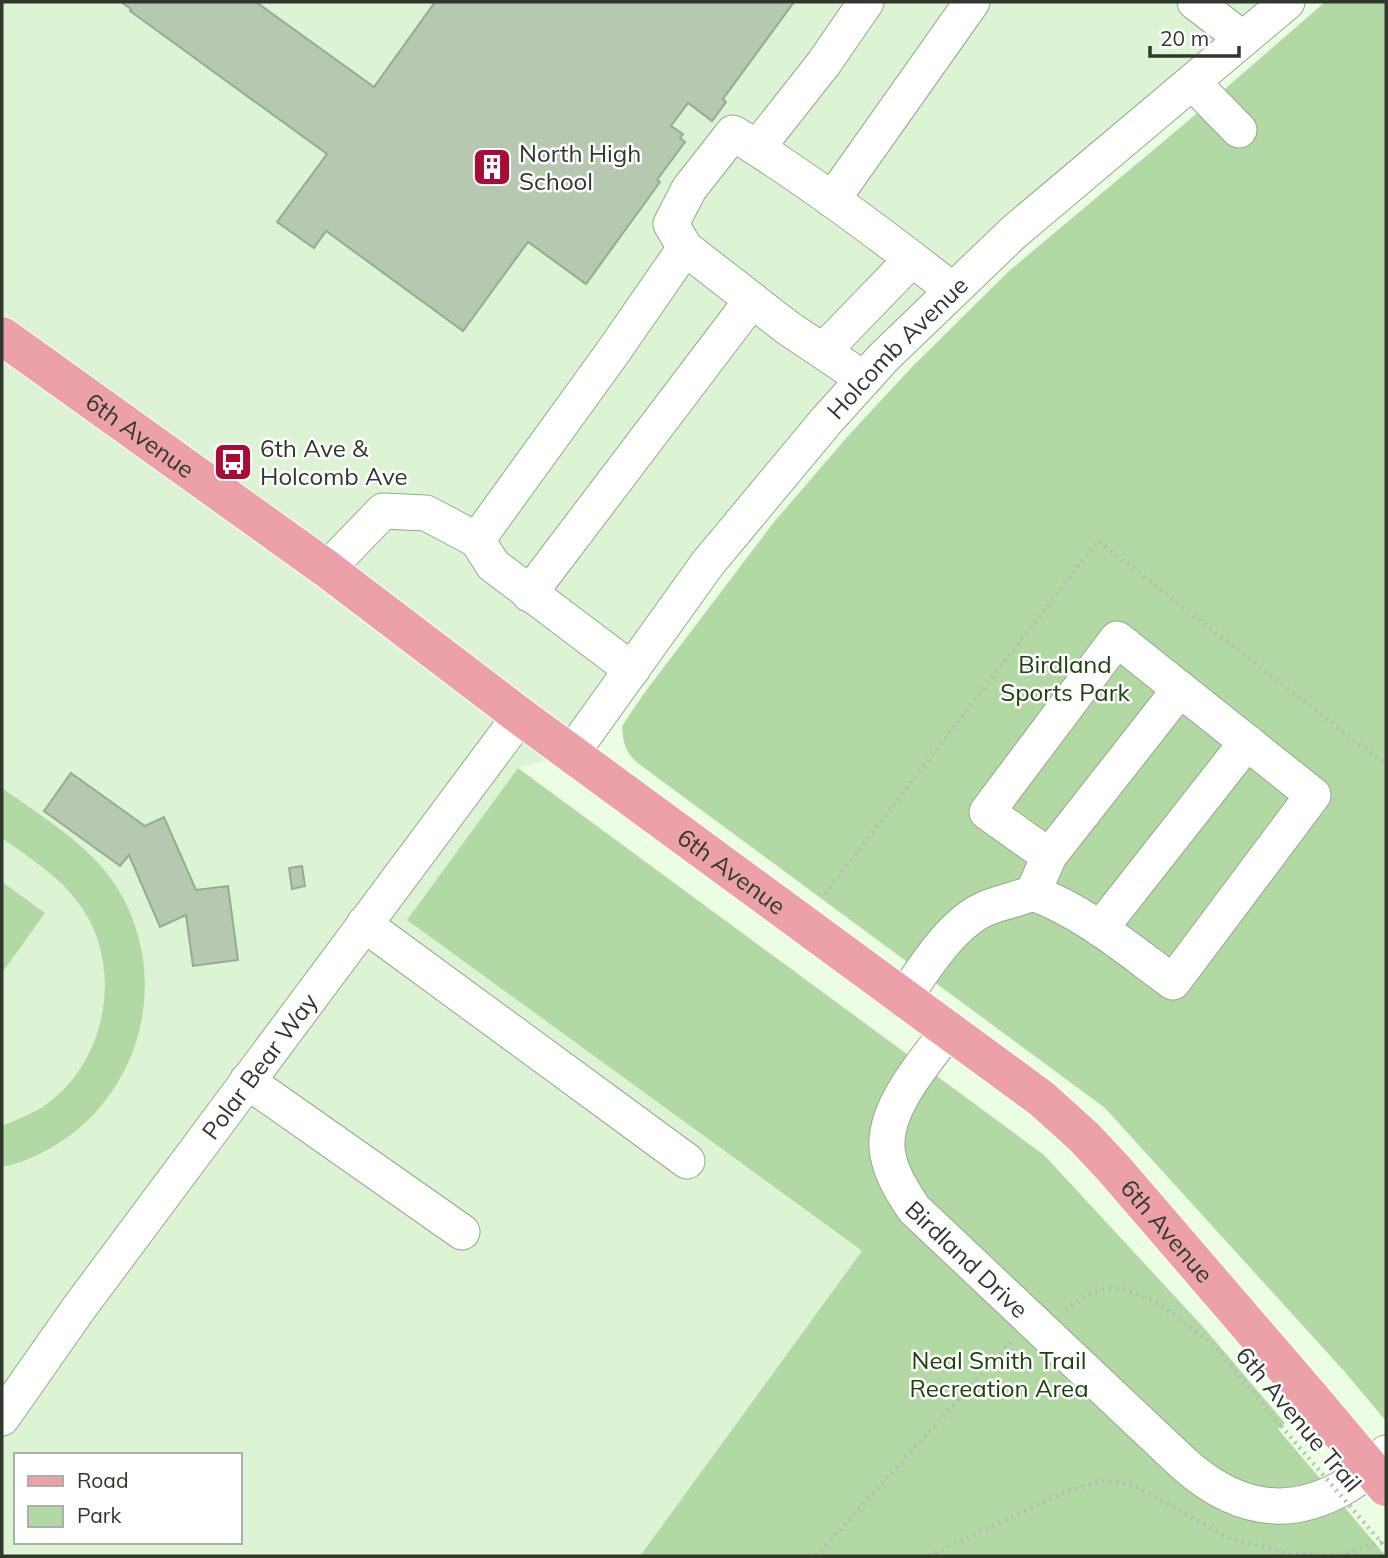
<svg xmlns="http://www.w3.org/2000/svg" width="1388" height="1558" viewBox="0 0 1388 1558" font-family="Mulish,sans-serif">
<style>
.built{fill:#dcf4d3;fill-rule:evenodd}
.green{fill:#b2d8a4}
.building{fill:#b6c8af;stroke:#99aa92;stroke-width:2}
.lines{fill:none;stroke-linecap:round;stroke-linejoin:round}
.minor-casing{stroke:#96a78f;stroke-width:37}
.major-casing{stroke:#fff;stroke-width:40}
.path{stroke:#b2c2ad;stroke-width:4.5;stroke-dasharray:2 5;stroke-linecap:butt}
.minor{stroke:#fff;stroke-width:35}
.major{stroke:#eca1a9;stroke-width:38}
.major-bridge-casing{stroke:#fff;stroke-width:40;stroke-linecap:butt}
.path-bridge{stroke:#b2c2ad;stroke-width:4.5;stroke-dasharray:2 5;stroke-linecap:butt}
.major-bridge{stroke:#eca1a9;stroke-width:38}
.labels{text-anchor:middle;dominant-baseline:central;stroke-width:5;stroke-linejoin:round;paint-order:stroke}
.poi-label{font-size:24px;fill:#30382e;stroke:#fff;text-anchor:start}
.street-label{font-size:24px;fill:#30382e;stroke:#fff}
.park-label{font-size:24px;fill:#1f410f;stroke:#fff}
</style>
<rect width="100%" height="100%" fill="#ebfee4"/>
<path class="built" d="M 2,2 L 1287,2 L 952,290 L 571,754 L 518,768 L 407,920 L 862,1252 L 640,1556 L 2,1556 ZM 16,1455 L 240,1455 L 240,1542 L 16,1542 Z"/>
<path class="green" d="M 1325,2 L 1386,2 L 1386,1421 L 1344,1371 L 1105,1108 L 639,764 C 626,753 623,744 622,726 L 645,692 L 774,522 L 848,436 L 912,367 L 1009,271 L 1195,115 Z
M 518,768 L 1044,1155 L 1205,1329 L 1285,1423 L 1278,1429 L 1386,1556 L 640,1556 L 862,1251 L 407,920 Z
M 2,788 C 42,817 91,845 118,889 C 166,968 148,1071 77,1130 C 56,1147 29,1162 2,1167 L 2,1126 C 15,1121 28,1115 41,1108 C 105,1067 125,971 82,908 C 62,878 31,859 2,838 Z
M 2,882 L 45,913 L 2,973 Z"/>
<path class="building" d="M 121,2 L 256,2 L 374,87 L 435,2 L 794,2 L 723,99 L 726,102 L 712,121 L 688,103 L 671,126 L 683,134 L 680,138 L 685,142 L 657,180 L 660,182 L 586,284 L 528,242 L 463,331 L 326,231 L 314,248 L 277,222 L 327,154 L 130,11 L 131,9 Z
M 71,773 L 145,826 L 164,817 L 196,890 L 228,886 L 238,960 L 193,966 L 186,915 L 160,927 L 129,855 L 120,866 L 44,811 Z
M 302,866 L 305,886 L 292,889 L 289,868 Z"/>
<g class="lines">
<g class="minor-casing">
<g id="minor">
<path d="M 1195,2 L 1243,39"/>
<path d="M 1193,83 L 1239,130"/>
<path d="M 757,148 L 824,63 L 866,2"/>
<path d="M 832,200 L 972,2"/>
<path d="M 823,351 L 912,259"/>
<path d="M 864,379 L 788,328 L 685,248 L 671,224 L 689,189 L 733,133 C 809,180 881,234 952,290"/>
<path d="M 477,540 L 613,352 L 685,248"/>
<path d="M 327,569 L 383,511 L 426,513 L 477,540 L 493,565 L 632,670"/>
<path d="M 529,594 L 752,300"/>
<path id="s1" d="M 571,754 L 708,563 L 827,420 L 883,358 L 1014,232 L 1287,2"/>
<path d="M 1049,856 L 1180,689"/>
<path d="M 364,924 L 687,1161"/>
<path d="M 1100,929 L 1247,742"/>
<path d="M 903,999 C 924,969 952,922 987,908 C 1002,902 1018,899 1033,893 C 1085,912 1129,950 1173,982 L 1313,795 L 1117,639 L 987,812 L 1049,856 L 1033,893"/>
<path id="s2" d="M 948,1031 C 924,1063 879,1113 888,1155 C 892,1176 903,1192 914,1209 L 1183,1463 C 1232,1507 1285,1521 1344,1487 C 1359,1479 1373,1464 1386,1453"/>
<path d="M 247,1081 L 462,1232"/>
<path id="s3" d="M 2,1418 L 79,1308 L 520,716"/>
</g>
</g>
<g class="major-casing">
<g id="major">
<path id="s4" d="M 2,336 L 327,569 L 520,716 L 1042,1099 L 1084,1137 L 1114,1169 L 1312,1399"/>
</g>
</g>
<path class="path" d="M 825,894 L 1098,541 L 1386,765
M 1066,1310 L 1088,1294 L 1105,1289 L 1126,1290 L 1157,1303 L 1213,1344 L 1281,1426
M 816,1556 L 1011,1342
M 929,1556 L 1065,1492 L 1103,1481 L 1134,1485 L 1227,1537 L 1290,1554 L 1339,1556
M 1340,1556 L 1386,1540"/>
<use href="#minor" class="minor"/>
<use href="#major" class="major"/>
<g class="major-bridge-casing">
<path id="major-bridge" d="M 1312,1399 L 1386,1487"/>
</g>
<path class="path-bridge" d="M 1281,1426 L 1386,1548"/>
<use href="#major-bridge" class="major-bridge"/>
</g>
<defs>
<g id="building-square" transform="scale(2.0125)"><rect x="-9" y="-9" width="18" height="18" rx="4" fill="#a60c36" stroke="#fff"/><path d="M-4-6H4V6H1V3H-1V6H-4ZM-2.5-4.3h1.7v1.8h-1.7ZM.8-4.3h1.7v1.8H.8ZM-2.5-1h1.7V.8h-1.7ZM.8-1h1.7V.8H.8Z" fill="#fff"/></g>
<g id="bus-square" transform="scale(2.0125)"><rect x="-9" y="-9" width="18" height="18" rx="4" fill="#a60c36" stroke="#fff"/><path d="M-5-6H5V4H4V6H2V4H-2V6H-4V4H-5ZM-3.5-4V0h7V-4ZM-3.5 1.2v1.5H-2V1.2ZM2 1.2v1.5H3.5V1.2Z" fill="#fff"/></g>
</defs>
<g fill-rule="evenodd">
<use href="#building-square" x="492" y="167"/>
<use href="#bus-square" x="233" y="462"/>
</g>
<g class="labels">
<g class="poi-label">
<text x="519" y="153">North High<tspan x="519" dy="28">School</tspan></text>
<text x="260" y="448">6th Ave &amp;<tspan x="260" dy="28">Holcomb Ave</tspan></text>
</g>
<g class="street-label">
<text stroke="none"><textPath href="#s1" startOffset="522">Holcomb Avenue</textPath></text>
<text stroke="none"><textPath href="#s4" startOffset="170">6th Avenue</textPath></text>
<text stroke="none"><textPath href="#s4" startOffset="905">6th Avenue</textPath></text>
<text stroke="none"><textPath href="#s3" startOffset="436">Polar Bear Way</textPath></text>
<text stroke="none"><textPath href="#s4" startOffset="1472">6th Avenue</textPath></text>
<text stroke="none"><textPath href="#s2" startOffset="275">Birdland Drive</textPath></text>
<text transform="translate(1299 1419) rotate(50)">6th Avenue Trail</text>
</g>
<g class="park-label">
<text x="1065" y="664">Birdland<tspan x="1065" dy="28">Sports Park</tspan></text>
<text x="999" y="1360">Neal Smith Trail<tspan x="999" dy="28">Recreation Area</tspan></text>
</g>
</g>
<rect width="1388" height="1558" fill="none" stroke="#30382e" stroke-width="7"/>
<rect x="14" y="1453" width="228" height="91" fill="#ffffff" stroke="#acafab" stroke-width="2"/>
<rect x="28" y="1476" width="35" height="10" fill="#eca1a9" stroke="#acafab" stroke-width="2"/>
<text x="77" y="1488" font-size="21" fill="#30382e">Road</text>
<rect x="28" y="1506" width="35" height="21" fill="#b2d8a4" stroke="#acafab" stroke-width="2"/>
<text x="77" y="1523" font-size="21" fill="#30382e">Park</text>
<path d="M1150 46v10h89v-10" fill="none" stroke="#30382e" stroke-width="3.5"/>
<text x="1160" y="46" font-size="21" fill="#30382e" stroke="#ffffff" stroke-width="5" paint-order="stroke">20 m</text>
</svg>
